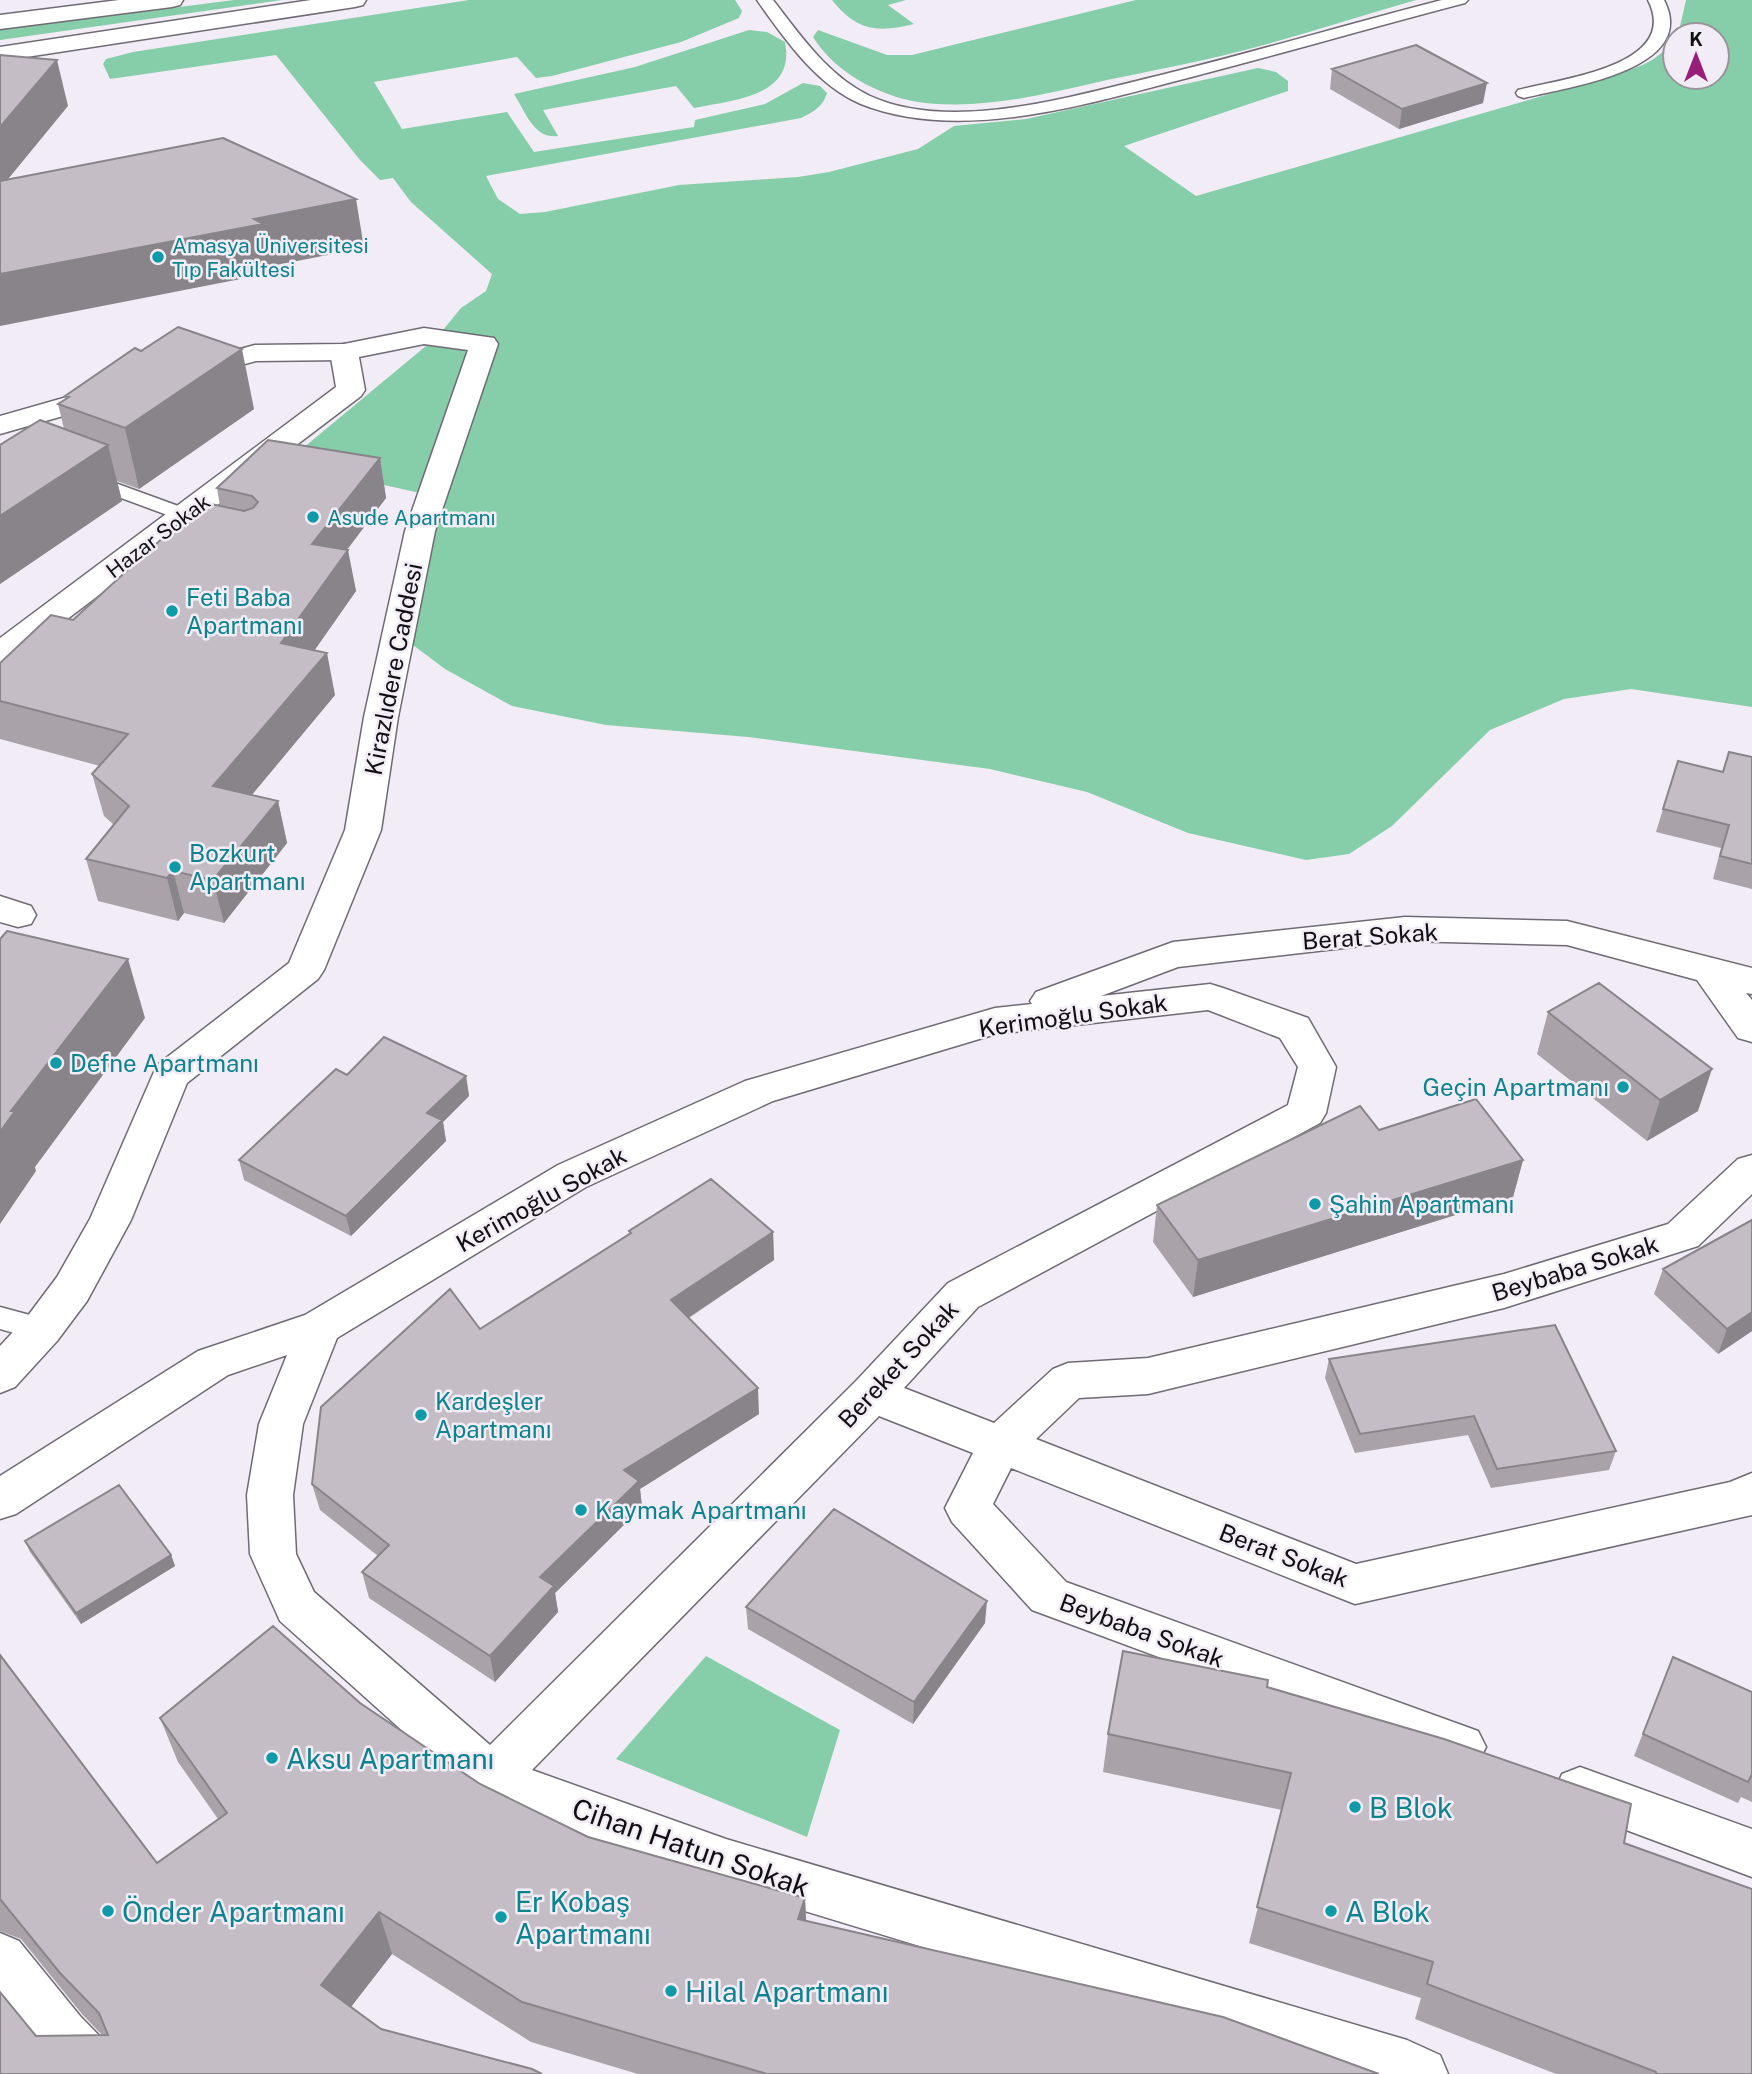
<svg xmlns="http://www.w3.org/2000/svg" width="1752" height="2074" viewBox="0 0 1752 2074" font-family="'Public Sans',sans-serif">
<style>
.green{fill:#86cea9}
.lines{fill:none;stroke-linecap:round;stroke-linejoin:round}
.service-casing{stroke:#6f6a73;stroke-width:3}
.minor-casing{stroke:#6f6a73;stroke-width:3}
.tertiary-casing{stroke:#6f6a73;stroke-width:3}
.primary-casing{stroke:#6f6a73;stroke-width:3}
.service{fill:#fff;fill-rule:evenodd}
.minor{fill:#fff;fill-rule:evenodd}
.tertiary{fill:#fff;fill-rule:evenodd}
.primary{fill:#fff;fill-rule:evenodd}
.wall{fill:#a9a3a9}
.shaded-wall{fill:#89848a}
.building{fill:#c4bdc5;stroke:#89848a;stroke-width:2}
.culture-dot{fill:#0f9aa8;stroke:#f1ecf5;stroke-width:2.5}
.labels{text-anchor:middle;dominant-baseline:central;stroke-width:5;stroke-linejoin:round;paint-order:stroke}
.far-culture-label{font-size:21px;fill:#0d838f;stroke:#f1ecf5;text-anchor:start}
.far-street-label{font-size:21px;fill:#100f12;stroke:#f1ecf5}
.culture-label{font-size:24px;fill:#0d838f;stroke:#f1ecf5;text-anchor:start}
.street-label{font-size:24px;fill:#100f12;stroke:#f1ecf5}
.near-culture-label{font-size:28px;fill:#0d838f;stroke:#f1ecf5;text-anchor:start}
.near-street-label{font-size:28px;fill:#100f12;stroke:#f1ecf5}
</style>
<rect width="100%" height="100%" fill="#f1ecf5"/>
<path class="green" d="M 234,0 L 282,0 L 0,40 L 0,30 Z
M 469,0 L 735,0 L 742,11 L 739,18 L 681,42 L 552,76 L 536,78 L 517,57 L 374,82 L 402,129 L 507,112 L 534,152 L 694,127 L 695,120 L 765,104 L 803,83 L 820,86 L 827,93 C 823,107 813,112 801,118 L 486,176 L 498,199 L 520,214 L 545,212 L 679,185 L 798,177 L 829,172 L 918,149 L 954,126 L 1026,119 L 1258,68 L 1276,72 L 1288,81 L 1288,91 L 1124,146 L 1196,196 L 1605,78 C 1635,68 1655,65 1675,38 L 1675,77 L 1717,77 L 1717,35 L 1678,35 L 1686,0 L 1752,0 L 1752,707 L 1631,689 L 1564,699 L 1490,730 L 1392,826 L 1349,854 L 1306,860 L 1188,833 L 1087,792 L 990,769 L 748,737 L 606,725 L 512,706 L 445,669 L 413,645 L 413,575 L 447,499 L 285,463 L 438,336 L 461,308 L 486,291 L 492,274 L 411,202 L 393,178 L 380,180 L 360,160 L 276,55 L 110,79 L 103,64 L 106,59 L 133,52 Z
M 832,0 L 906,0 L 888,5 L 914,24 C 877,33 857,31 832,0 Z
M 1136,0 L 1416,0 C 1356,17 1297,37 1237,52 C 1194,63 1150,71 1107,80 C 1045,94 982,111 918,102 C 877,95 835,72 813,37 L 818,30 L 887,55 L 912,55 Z
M 749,30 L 767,32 L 785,42 C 796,97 733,100 694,108 L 676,86 L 543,110 L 558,136 C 534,139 526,113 514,94 L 635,67 Z
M 706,1656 L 840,1730 L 807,1837 L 616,1759 Z"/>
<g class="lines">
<g class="service-casing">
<path id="service" d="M 757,0 L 773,0 C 801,36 828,76 870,96 C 954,134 1076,95 1161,75 C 1255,52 1348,24 1442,0 L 1468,0 L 1465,3 C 1376,26 1288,52 1199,75 C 1097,101 964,145 861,104 C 816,85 784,38 757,0 Z
M 1648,0 L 1664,0 C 1700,70 1567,87 1524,98 L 1518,96 L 1516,93 L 1518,90 C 1559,79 1682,66 1648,0 Z
M 85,472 L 192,511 L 195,515 L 192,519 L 178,519 L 78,482 L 75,478 L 78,474 Z
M 0,1307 L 52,1321 L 57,1329 L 52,1337 L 42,1341 L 0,1329 Z"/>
</g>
<g class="minor-casing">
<path id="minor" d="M 344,344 L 354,346 L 358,352 L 365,390 L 361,396 L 12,661 L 0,664 L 0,638 L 336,387 L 330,352 L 334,346 Z
M 0,896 L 31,906 L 36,915 L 31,924 L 18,927 L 0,922 Z
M 1405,917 L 1567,921 L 1752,968 L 1752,994 L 1746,993 L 1752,1000 L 1752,1042 L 1738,1038 L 1697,980 L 1567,945 L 1405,941 L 1178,967 L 1101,996 L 1210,984 L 1223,988 L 1308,1018 L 1336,1067 L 1326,1113 L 1320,1123 L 978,1307 L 904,1388 L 994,1423 L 1053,1369 L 1068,1363 L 1148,1358 L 1504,1274 L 1668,1224 L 1738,1159 L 1752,1155 L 1752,1194 L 1698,1246 L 1504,1308 L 1148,1394 L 1079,1398 L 1036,1439 L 1356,1564 L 1730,1482 L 1752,1473 L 1752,1515 L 1355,1604 L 1011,1468 L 993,1504 L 1066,1582 L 1478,1731 L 1486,1747 L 1478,1763 L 1461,1769 L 1032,1610 L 952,1522 L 945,1508 L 973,1453 L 879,1416 L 532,1770 L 726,1839 L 1407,2040 L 1440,2055 L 1448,2074 L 1340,2074 L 726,1887 L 473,1794 L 280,1621 L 250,1554 L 247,1495 L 259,1424 L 287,1355 L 228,1375 L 16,1514 L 0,1519 L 0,1476 L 198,1351 L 305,1315 L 558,1165 L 745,1081 L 995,1008 L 1032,1004 L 1030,1001 L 1036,992 L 1173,942 ZM 1208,1010 L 1280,1038 L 1298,1067 L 1288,1105 L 948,1283 L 856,1381 L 490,1745 L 314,1592 L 296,1554 L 293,1495 L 303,1424 L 337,1338 L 586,1187 L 773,1101 L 996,1034 Z
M 1580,1767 L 1752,1829 L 1752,1877 L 1562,1806 L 1555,1790 L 1562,1774 Z
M 0,1933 L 19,1941 L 80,2016 L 118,2055 L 126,2074 L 61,2074 L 0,2001 Z"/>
</g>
<g class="tertiary-casing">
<path id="tertiary" d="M 424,328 L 494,338 L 498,344 L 435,531 L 398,717 L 381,830 L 324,970 L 318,979 L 187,1083 L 131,1220 L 87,1301 L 57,1341 L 15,1387 L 0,1393 L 0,1346 L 27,1317 L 57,1277 L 90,1219 L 157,1065 L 289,963 L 345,830 L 364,717 L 405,531 L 468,350 L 424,344 L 344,360 L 256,361 L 194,378 L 184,376 L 180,370 L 184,364 L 255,345 L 344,344 Z
M 109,385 L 119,388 L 123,394 L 119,400 L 0,434 L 0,416 Z"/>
</g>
<g class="primary-casing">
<path id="primary" d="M 119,0 L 183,0 L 180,5 L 172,7 L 0,29 L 0,15 Z
M 311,0 L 366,0 L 363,5 L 355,7 L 0,61 L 0,47 Z"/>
</g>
<use href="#service" class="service"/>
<use href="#minor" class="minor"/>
<use href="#tertiary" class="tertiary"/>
<use href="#primary" class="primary"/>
</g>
<path class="wall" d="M 1332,69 L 1483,103 L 1399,129 L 1330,89 Z
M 65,396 L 254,409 L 139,489 L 117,481 L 122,501 L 0,584 L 0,445 L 64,429 L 58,404 L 65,399 Z
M 380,458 L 386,498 L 347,550 L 356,591 L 314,651 L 335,695 L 252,795 L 278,801 L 287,843 L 224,923 L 184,913 L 178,921 L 98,901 L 86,859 L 114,825 L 104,816 L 92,774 L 100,766 L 0,739 L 0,663 L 73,620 L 220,506 L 217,488 Z
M 1752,757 L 1752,889 L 1713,879 L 1721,848 L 1656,832 L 1663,809 L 1722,772 Z
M 1548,1012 L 1698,1111 L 1647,1141 L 1537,1054 Z
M 347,1075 L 466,1076 L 469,1096 L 443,1122 L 446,1141 L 351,1236 L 244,1180 L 239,1160 Z
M 1379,1130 L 1523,1160 L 1513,1197 L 1193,1297 L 1153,1242 L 1157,1205 Z
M 1752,1220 L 1752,1331 L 1718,1354 L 1654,1294 L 1663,1269 Z
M 629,1231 L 773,1232 L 774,1260 L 689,1318 L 759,1414 L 640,1489 L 642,1507 L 555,1593 L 558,1612 L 495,1682 L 369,1598 L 362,1572 L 378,1556 L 320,1510 L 312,1484 L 480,1329 L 630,1235 Z
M 1329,1359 L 1616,1451 L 1609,1470 L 1491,1488 L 1468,1435 L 1355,1453 L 1325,1378 Z
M 25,1541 L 171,1555 L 175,1566 L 81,1624 L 30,1552 Z
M 746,1607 L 985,1623 L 913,1724 L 748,1629 Z
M 273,1626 L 360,1703 L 480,1784 L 588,1837 L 805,1898 L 806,1921 L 1223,2017 L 1379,2074 L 638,2074 L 531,2042 L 392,1954 L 351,2007 L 381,2029 L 532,2069 L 542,2074 L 0,2074 L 0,1992 L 36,2036 L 102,2035 L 82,2014 L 21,1939 L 0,1931 L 0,1655 L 157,1863 L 218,1819 L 178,1762 L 160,1718 Z
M 1673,1657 L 1752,1692 L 1752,1802 L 1741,1797 L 1738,1803 L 1634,1756 Z
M 1267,1687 L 1752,2074 L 1556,2074 L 1415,2019 L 1421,1998 L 1249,1943 L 1282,1810 L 1103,1772 L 1108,1734 Z"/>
<path class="shaded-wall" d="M 57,60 L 68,106 L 0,189 L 0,127 Z
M 1487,83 L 1483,103 L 1399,129 L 1402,109 Z
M 356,199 L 364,248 L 271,266 L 272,273 L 0,326 L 0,274 L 254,219 Z
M 242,349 L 254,409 L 139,489 L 125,428 Z
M 108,445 L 122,501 L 0,584 L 0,516 Z
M 380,458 L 386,498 L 320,585 L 312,544 Z
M 348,550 L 356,591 L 290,685 L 281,643 Z
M 327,653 L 335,695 L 224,828 L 213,786 Z
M 278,801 L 287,843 L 224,923 L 213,880 Z
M 173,871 L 184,913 L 178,921 L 167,878 Z
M 128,959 L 145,1018 L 35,1167 L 36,1171 L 0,1224 L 0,1132 L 11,1111 Z
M 1712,1069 L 1698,1111 L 1647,1141 L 1660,1100 Z
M 466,1076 L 469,1096 L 443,1122 L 446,1141 L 351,1236 L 346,1216 L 427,1113 Z
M 1523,1160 L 1513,1197 L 1193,1297 L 1198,1260 Z
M 773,1232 L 774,1260 L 674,1327 L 671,1300 Z
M 1752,1312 L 1752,1331 L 1718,1354 L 1727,1329 Z
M 758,1388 L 759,1414 L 640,1489 L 642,1507 L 555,1593 L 558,1612 L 495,1682 L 490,1656 L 540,1577 L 624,1470 Z
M 171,1555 L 175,1566 L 81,1624 L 76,1613 Z
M 987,1601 L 985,1623 L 913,1724 L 914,1702 Z
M 805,1898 L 807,1940 L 798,1919 Z
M 379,1912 L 392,1954 L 336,2026 L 321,1985 Z"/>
<path class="building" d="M 1416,45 L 1487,83 L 1402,109 L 1332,69 Z
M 0,55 L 57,60 L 0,127 Z
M 223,138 L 356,199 L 254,219 L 263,224 L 0,274 L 0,181 Z
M 178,327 L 242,349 L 125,428 L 58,404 L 69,397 L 65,396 L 135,348 L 141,351 Z
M 40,420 L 108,445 L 0,516 L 0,445 Z
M 268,440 L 380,458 L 312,544 L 348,550 L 281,643 L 327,653 L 213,786 L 278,801 L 213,880 L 173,871 L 167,878 L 86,859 L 129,806 L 92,774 L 128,734 L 0,701 L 0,663 L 51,615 L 73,620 L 202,502 L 244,511 L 253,508 L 258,502 L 252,496 L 217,488 Z
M 1729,752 L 1752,757 L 1752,864 L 1720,856 L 1729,825 L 1663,809 L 1678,761 L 1723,772 Z
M 7,931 L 128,959 L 11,1111 L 15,1111 L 0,1132 L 0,939 Z
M 1599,983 L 1712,1069 L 1660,1100 L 1548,1012 Z
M 384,1037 L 466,1076 L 427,1113 L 442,1120 L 346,1216 L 239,1160 L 336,1069 L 347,1075 Z
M 1476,1099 L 1523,1160 L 1198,1260 L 1157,1205 L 1360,1106 L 1379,1130 Z
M 711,1179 L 773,1232 L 671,1300 L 758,1388 L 624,1470 L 639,1481 L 540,1577 L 554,1586 L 490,1656 L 362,1572 L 389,1545 L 312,1484 L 321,1407 L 450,1289 L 480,1329 L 631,1233 L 629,1231 Z
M 1752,1220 L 1752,1312 L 1727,1329 L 1663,1269 Z
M 1555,1325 L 1616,1451 L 1497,1469 L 1474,1416 L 1360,1434 L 1329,1359 Z
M 119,1485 L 171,1555 L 76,1613 L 25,1541 Z
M 834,1509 L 987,1601 L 914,1702 L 746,1607 Z
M 273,1626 L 360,1703 L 480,1784 L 588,1837 L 805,1898 L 798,1919 L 1223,2017 L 1379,2074 L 767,2074 L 522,2002 L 379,1912 L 321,1985 L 381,2029 L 532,2069 L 542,2074 L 0,2074 L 0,1992 L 36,2036 L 108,2035 L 99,2013 L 60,1973 L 0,1899 L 0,1655 L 157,1863 L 227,1813 L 160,1718 Z
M 1123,1651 L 1268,1680 L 1267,1687 L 1444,1739 L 1631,1804 L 1624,1843 L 1752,1889 L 1752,2074 L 1656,2074 L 1656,2072 L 1427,1984 L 1433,1962 L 1257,1907 L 1291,1773 L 1108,1734 Z
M 1673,1657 L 1752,1692 L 1752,1777 L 1751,1776 L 1748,1782 L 1643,1734 Z"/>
<g class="culture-dot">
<circle cx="158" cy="257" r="7"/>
<circle cx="313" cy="517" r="7"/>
<circle cx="172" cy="611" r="7"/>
<circle cx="175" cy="867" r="7"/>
<circle cx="56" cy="1063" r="7"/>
<circle cx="1623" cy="1087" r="7"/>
<circle cx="1315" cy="1204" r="7"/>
<circle cx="421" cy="1415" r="7"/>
<circle cx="581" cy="1510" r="7"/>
<circle cx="272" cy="1758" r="7"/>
<circle cx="1355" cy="1807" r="7"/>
<circle cx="108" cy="1911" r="7"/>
<circle cx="1331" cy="1911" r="7"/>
<circle cx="501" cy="1917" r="7"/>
<circle cx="671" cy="1991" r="7"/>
</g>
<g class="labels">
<g class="far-culture-label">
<text x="172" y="245">Amasya Üniversitesi<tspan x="172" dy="24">Tıp Fakültesi</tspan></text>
<text x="327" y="517">Asude Apartmanı</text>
</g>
<g class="far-street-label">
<text transform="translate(158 536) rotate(-37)">Hazar Sokak</text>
</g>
<g class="culture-label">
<text x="186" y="597">Feti Baba<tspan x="186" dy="28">Apartmanı</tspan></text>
<text x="189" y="853">Bozkurt<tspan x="189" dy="28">Apartmanı</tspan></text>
<text x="70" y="1063">Defne Apartmanı</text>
<text x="1609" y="1087" text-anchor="end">Geçin Apartmanı</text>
<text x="1329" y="1204">Şahin Apartmanı</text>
<text x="435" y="1401">Kardeşler<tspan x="435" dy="28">Apartmanı</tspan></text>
<text x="595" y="1510">Kaymak Apartmanı</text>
</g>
<g class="street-label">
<text transform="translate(393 669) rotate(-79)">Kirazlıdere Caddesi</text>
<text transform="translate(1370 936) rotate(-4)">Berat Sokak</text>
<text transform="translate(1073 1015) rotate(-8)">Kerimoğlu Sokak</text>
<text transform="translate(541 1199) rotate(-29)">Kerimoğlu Sokak</text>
<text transform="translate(1575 1268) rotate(-17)">Beybaba Sokak</text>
<text transform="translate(898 1364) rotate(-47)">Bereket Sokak</text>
<text transform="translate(1284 1555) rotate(21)">Berat Sokak</text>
<text transform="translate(1142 1630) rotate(20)">Beybaba Sokak</text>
</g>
<g class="near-culture-label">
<text x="286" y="1758">Aksu Apartmanı</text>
<text x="1369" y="1807">B Blok</text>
<text x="515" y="1901">Er Kobaş<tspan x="515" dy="32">Apartmanı</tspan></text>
<text x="122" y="1911">Önder Apartmanı</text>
<text x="1345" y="1911">A Blok</text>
<text x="685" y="1991">Hilal Apartmanı</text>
</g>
<g class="near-street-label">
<text transform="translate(691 1847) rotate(19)">Cihan Hatun Sokak</text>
</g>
</g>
<g transform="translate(1696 56)"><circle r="33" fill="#f1ecf5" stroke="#97949a" stroke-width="2"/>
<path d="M0-5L12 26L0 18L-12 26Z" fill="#981f78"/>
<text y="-10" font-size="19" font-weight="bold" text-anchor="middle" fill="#100f12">K</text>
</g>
</svg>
